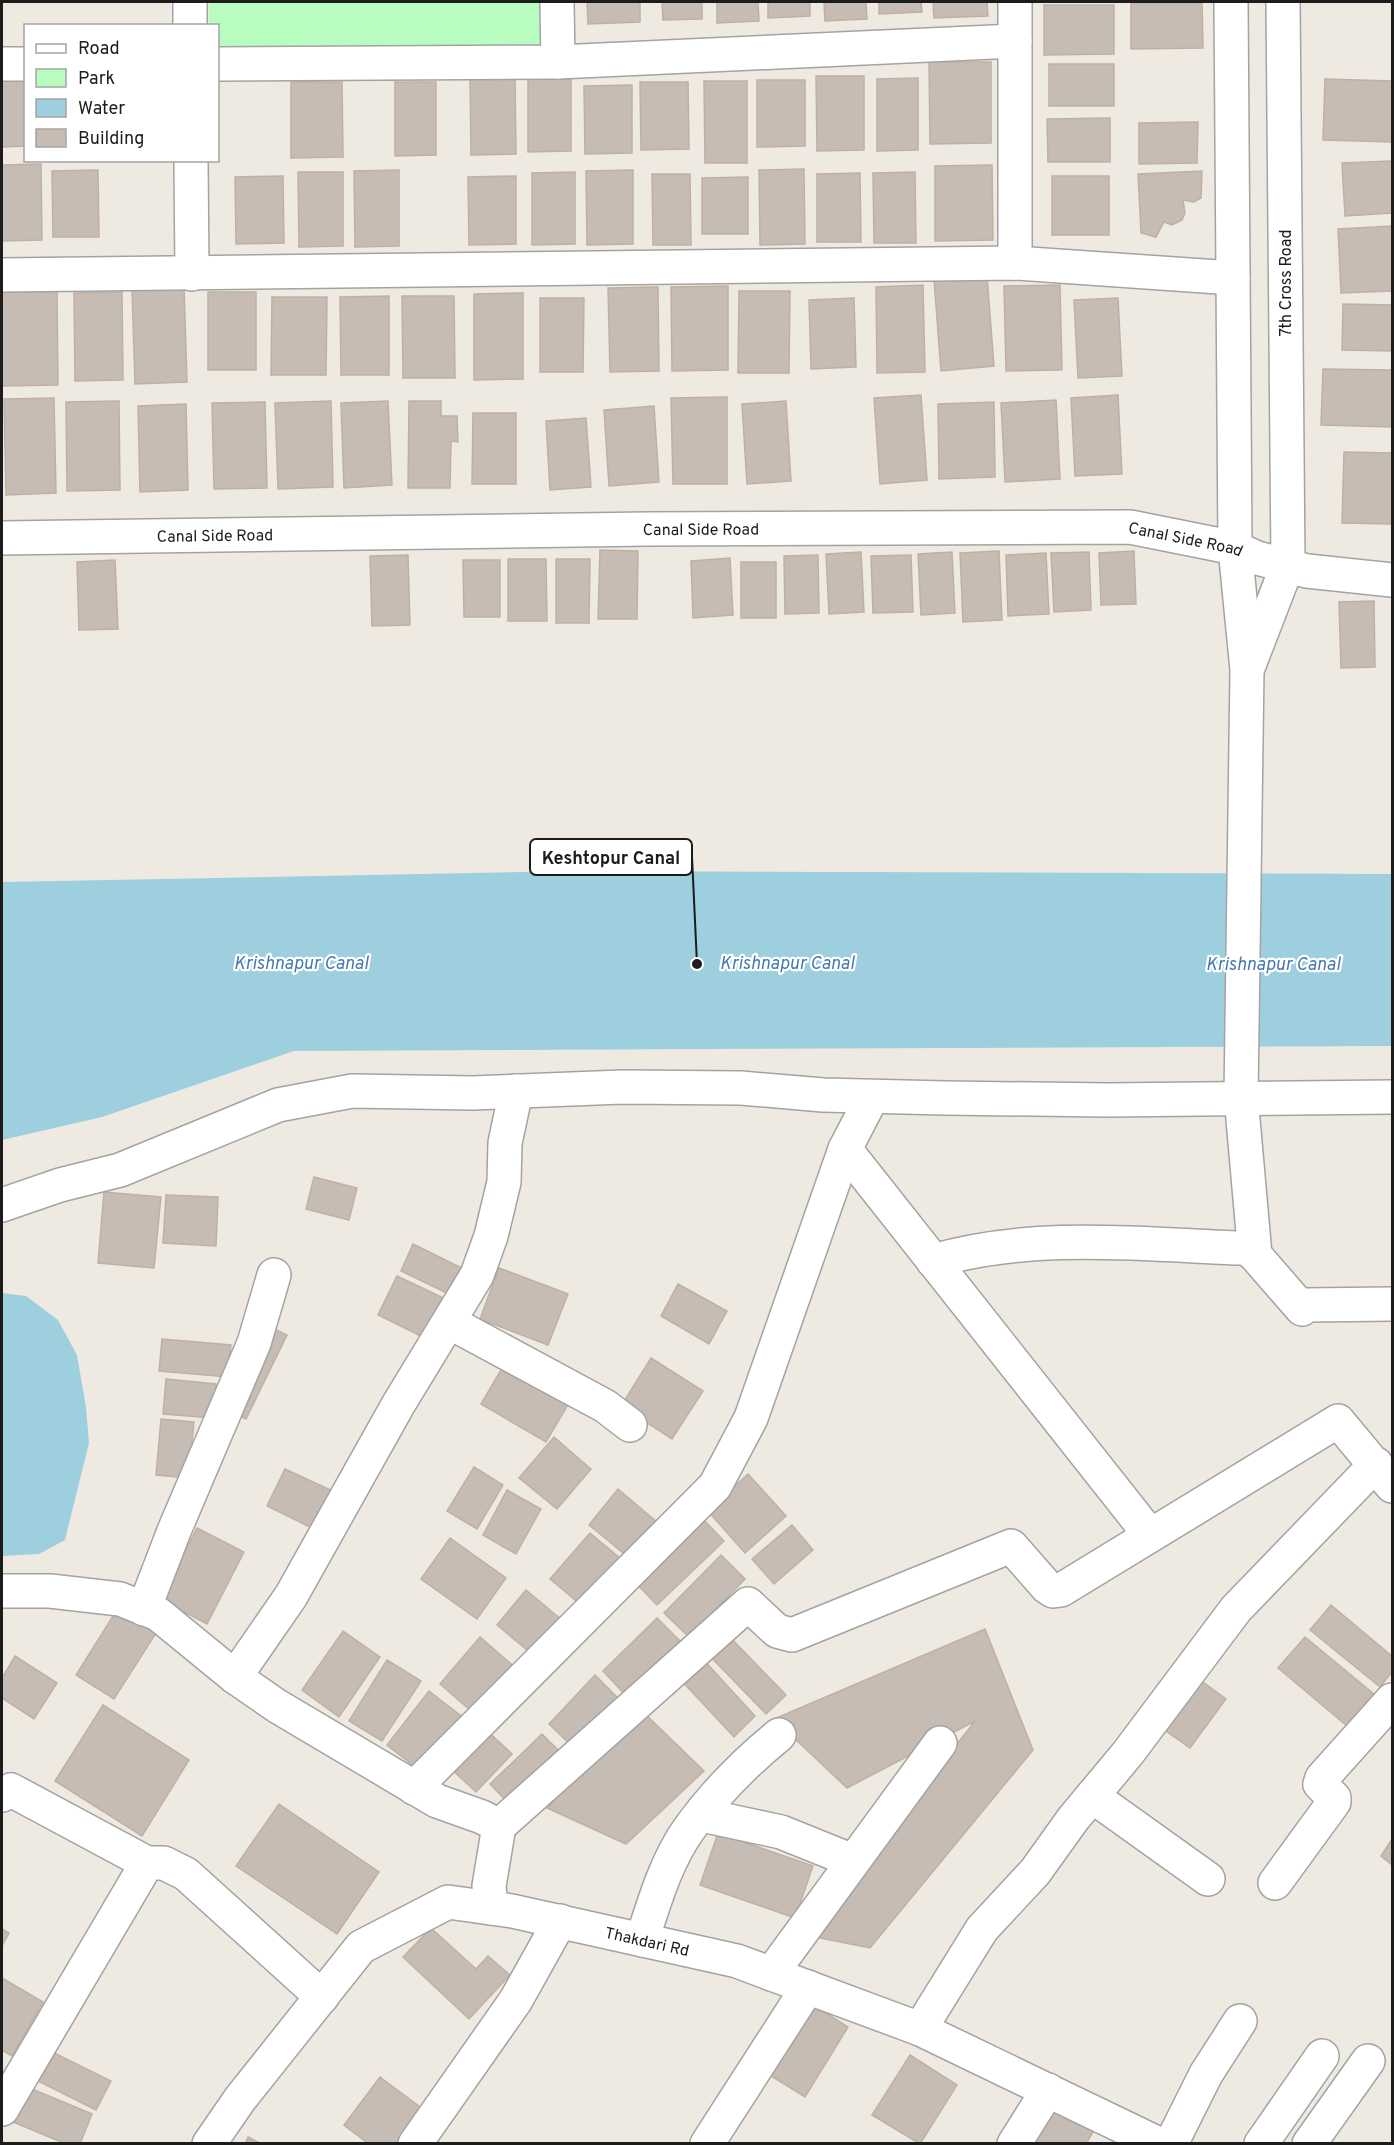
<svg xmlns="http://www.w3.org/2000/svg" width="1394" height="2145" font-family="Overpass,sans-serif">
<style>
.park{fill:#b9fcc0}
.water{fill:#9ecfdf}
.building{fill:#c6bcb4;stroke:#c0b0a2;stroke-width:1.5}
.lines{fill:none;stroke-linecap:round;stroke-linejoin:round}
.minor-casing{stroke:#a3a3a3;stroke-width:36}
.minor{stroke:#fff;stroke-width:33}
.labels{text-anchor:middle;stroke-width:4.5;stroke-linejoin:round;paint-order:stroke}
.street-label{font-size:16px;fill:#1c1c1c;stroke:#fff}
.water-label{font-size:18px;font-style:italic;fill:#4479b0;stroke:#fff}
.leader{fill:none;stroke:#1c1c1c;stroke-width:2}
.callout-dot{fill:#1c1c1c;stroke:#fff;stroke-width:2}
.callout{fill:#fff;stroke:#1c1c1c;stroke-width:2}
.callout-label{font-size:18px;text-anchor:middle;font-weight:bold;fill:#1c1c1c}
</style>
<rect width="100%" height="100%" fill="#eeeae1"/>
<path class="park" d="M 209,2 L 543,2 L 544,45 L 218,53 L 218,26 L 209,25 Z"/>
<path class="water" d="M 580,871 L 1392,874 L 1392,1046 L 294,1051 L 102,1117 L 2,1140 L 2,882 Z
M 2,1293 L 26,1296 L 58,1320 L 77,1355 L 86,1407 L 89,1443 L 65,1540 L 39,1554 L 2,1556 Z"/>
<path class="building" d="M 587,2 L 640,2 L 640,22 L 588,24 Z
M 662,2 L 702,2 L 702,19 L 663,20 Z
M 717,2 L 758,2 L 759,21 L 717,23 Z
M 768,2 L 810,2 L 810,16 L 768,18 Z
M 824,2 L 866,2 L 867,19 L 825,21 Z
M 879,2 L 921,2 L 922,12 L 879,14 Z
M 933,2 L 987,2 L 988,16 L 934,18 Z
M 1131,3 L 1202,3 L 1203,48 L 1131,49 Z
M 1044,5 L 1114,5 L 1114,54 L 1044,55 Z
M 929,62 L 991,62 L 991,143 L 930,144 Z
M 1049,64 L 1114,64 L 1114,106 L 1049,106 Z
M 515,74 L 516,154 L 471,155 L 470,75 Z
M 26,75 L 26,146 L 2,147 L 2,76 Z
M 816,76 L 864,76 L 864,150 L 817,151 Z
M 918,78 L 918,150 L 877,151 L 877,79 Z
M 528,79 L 571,79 L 571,151 L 528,152 Z
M 1325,79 L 1392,81 L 1392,142 L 1323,140 Z
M 757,80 L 805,80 L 805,146 L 757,147 Z
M 704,81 L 747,81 L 747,163 L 705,163 Z
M 291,82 L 342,82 L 343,157 L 291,158 Z
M 395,82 L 436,82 L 436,155 L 395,156 Z
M 640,82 L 688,82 L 689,149 L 641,150 Z
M 632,85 L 632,153 L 585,154 L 584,86 Z
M 1110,118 L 1110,162 L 1048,162 L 1047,119 Z
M 1198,122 L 1197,163 L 1139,164 L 1139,123 Z
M 1392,161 L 1392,213 L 1345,216 L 1342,163 Z
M 41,164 L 42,240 L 2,241 L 2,165 Z
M 992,165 L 993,240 L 935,241 L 935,166 Z
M 804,169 L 805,244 L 760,245 L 759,170 Z
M 98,170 L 99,237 L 53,237 L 52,171 Z
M 399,170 L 399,246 L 355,247 L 354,171 Z
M 633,170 L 633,244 L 587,245 L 586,171 Z
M 1202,171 L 1201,198 L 1194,202 L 1183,200 L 1185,213 L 1182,220 L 1172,225 L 1164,222 L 1156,237 L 1141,233 L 1138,174 Z
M 298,172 L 343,172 L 343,246 L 299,247 Z
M 575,172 L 575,244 L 532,245 L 532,173 Z
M 915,172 L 916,243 L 874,243 L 873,173 Z
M 860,173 L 861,242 L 817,242 L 817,174 Z
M 652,174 L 690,174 L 691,245 L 653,245 Z
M 283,176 L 284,243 L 236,244 L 235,177 Z
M 516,176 L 516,244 L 469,245 L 468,177 Z
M 1052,176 L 1109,176 L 1109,235 L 1052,235 Z
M 748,177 L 748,234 L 702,234 L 702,178 Z
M 1392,226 L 1392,291 L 1341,293 L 1338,229 Z
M 987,276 L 994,366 L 941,371 L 934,280 Z
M 923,285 L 925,372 L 877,373 L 876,287 Z
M 1060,285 L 1062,370 L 1006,371 L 1004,286 Z
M 184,286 L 187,382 L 135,384 L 132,289 Z
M 728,286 L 728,370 L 672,371 L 671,287 Z
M 658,287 L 659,371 L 610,372 L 608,288 Z
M 57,291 L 58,385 L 2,386 L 2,292 Z
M 739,291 L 790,291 L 789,373 L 738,373 Z
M 122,292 L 123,380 L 75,381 L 74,293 Z
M 208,292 L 256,292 L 256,370 L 208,370 Z
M 523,293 L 523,379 L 474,380 L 474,294 Z
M 389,296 L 389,375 L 341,375 L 340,297 Z
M 402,296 L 454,296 L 455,378 L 403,378 Z
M 272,297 L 327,297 L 326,375 L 271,375 Z
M 540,298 L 584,298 L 583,372 L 540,372 Z
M 854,298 L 856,367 L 811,369 L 809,300 Z
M 1118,298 L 1122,376 L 1078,378 L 1074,300 Z
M 1343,304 L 1392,305 L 1392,351 L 1342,350 Z
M 1323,369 L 1392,370 L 1392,427 L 1321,425 Z
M 921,395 L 927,480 L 880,484 L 874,398 Z
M 1118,395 L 1122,474 L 1075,476 L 1071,398 Z
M 727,397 L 727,484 L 673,484 L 671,398 Z
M 54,398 L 56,493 L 6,495 L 4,399 Z
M 1056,400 L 1060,479 L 1005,482 L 1001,403 Z
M 119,401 L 120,490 L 67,491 L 66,402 Z
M 331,401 L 333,487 L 278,489 L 275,403 Z
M 388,401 L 392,485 L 344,488 L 341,403 Z
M 409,401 L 441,401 L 441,416 L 457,416 L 458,442 L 451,441 L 450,488 L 408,488 Z
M 786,401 L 791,481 L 747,484 L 742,404 Z
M 265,402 L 267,488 L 214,489 L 212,403 Z
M 994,402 L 995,477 L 939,479 L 938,404 Z
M 186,404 L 188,490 L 140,492 L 138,406 Z
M 654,406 L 659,482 L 609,486 L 604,410 Z
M 473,413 L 516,413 L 516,484 L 472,484 Z
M 586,418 L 591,487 L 550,490 L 546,421 Z
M 1344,452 L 1392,453 L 1392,524 L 1342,523 Z
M 600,550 L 638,551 L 637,619 L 598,619 Z
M 999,551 L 1002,620 L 963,622 L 960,553 Z
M 1134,551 L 1136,604 L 1101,605 L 1099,553 Z
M 861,552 L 864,612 L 829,614 L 826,554 Z
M 952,552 L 955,613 L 921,615 L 918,554 Z
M 1089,552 L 1091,610 L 1054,612 L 1051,553 Z
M 1046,553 L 1049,614 L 1008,616 L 1006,555 Z
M 408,555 L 410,625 L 372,626 L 370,556 Z
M 818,555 L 819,613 L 785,614 L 784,556 Z
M 911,555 L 913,612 L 873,613 L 871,556 Z
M 730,558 L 733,615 L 693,618 L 691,561 Z
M 508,559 L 546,559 L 547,621 L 508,621 Z
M 556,559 L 590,559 L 589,623 L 556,623 Z
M 115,560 L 118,629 L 79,630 L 77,562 Z
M 463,560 L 500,560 L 500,617 L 464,617 Z
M 741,562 L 776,562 L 776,618 L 741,618 Z
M 1374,601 L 1375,667 L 1341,668 L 1339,602 Z
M 314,1177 L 357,1188 L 349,1220 L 306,1209 Z
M 104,1192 L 161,1197 L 154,1268 L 98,1263 Z
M 166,1195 L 218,1197 L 216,1246 L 163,1243 Z
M 413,1244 L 470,1272 L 457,1298 L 401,1271 Z
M 499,1268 L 568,1294 L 548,1345 L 480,1319 Z
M 397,1276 L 450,1301 L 431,1341 L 378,1315 Z
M 678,1284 L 727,1311 L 709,1344 L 661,1316 Z
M 266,1325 L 287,1335 L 246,1419 L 225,1409 Z
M 162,1339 L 231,1345 L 228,1377 L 159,1371 Z
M 508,1358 L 573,1396 L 546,1442 L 481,1404 Z
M 651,1358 L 703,1391 L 672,1439 L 621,1406 Z
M 166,1379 L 216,1384 L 213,1418 L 163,1414 Z
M 161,1419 L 194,1422 L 188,1478 L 156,1475 Z
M 554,1437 L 591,1469 L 557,1509 L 519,1478 Z
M 474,1467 L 503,1485 L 477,1529 L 447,1511 Z
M 285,1469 L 337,1493 L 318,1531 L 267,1506 Z
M 748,1474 L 786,1516 L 745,1553 L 708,1511 Z
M 618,1489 L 657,1522 L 628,1557 L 589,1525 Z
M 507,1490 L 541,1509 L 516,1554 L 483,1535 Z
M 698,1514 L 724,1541 L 657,1605 L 631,1578 Z
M 792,1525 L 813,1550 L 774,1584 L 752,1559 Z
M 197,1528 L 244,1552 L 207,1624 L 160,1599 Z
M 590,1533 L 626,1563 L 587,1610 L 550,1579 Z
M 450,1538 L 506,1578 L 477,1619 L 421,1579 Z
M 721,1555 L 745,1579 L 689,1637 L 664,1613 Z
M 526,1590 L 562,1620 L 533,1655 L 497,1625 Z
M 1331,1605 L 1392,1656 L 1392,1672 L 1380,1687 L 1310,1630 Z
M 118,1608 L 156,1633 L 114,1699 L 76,1675 Z
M 657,1618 L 683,1644 L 628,1698 L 603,1671 Z
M 985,1629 L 1033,1750 L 870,1948 L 815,1937 L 819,1921 L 975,1721 L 847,1788 L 774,1719 Z
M 343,1631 L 380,1657 L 339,1717 L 302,1690 Z
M 724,1631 L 786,1695 L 766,1714 L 704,1650 Z
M 480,1637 L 518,1670 L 478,1717 L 440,1684 Z
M 1305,1637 L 1374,1694 L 1347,1726 L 1278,1668 Z
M 15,1656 L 57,1683 L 34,1719 L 2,1698 L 2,1678 Z
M 700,1656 L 755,1716 L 734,1737 L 678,1677 Z
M 387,1660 L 421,1681 L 382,1741 L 349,1721 Z
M 1192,1674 L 1226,1699 L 1190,1748 L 1156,1724 Z
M 595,1675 L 623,1703 L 577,1751 L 549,1724 Z
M 429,1691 L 465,1719 L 423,1773 L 387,1745 Z
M 103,1705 L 189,1760 L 142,1836 L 55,1781 Z
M 640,1709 L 704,1771 L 626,1844 L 547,1808 Z
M 483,1727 L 512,1754 L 476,1792 L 448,1766 Z
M 542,1734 L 566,1758 L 514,1809 L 490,1784 Z
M 279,1804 L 379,1872 L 337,1934 L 236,1866 Z
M 718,1833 L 813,1866 L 795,1918 L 700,1885 Z
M 1392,1839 L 1392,1865 L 1381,1856 Z
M 431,1928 L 476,1969 L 488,1956 L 510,1975 L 469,2019 L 403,1957 Z
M 2,1929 L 9,1933 L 2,1946 Z
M 2,1978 L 43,2002 L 12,2056 L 2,2050 Z
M 804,1999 L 848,2027 L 805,2097 L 760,2069 Z
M 40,2046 L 111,2081 L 96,2110 L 26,2075 Z
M 910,2055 L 957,2085 L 920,2144 L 872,2115 Z
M 380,2077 L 424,2110 L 399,2144 L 369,2144 L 344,2125 Z
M 20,2084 L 92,2114 L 80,2144 L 66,2144 L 6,2119 Z
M 1057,2101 L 1096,2127 L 1086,2144 L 1030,2144 Z
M 248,2137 L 262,2144 L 245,2144 Z"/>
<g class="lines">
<defs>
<g id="minor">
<path d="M 190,2 L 190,26"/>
<path d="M 557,2 L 558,62"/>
<path d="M 1231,2 L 1235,548 L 1247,670 L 1241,1097 L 1255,1255"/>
<path d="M 2,64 L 26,64"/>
<path d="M 218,64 L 558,62 L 1015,41"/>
<path d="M 191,160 L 192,274"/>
<path d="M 1015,263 L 1015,2"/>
<path d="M 2,275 L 1015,263 L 1233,278"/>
<path id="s1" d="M 2,538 L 647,529 L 1130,527 L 1235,548 L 1257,558 L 1307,571 L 1392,580"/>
<path d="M 1249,665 L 1288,564 L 1283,2"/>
<path d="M 845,1149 L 1150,1535"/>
<path d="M 2,1205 L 60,1185 L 120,1170 L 278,1105 L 352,1091 L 473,1093 L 622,1087 L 741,1088 L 823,1095 L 945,1098 L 1108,1100 L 1392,1097"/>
<path d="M 933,1261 C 1032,1232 1138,1244 1240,1248 L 1248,1249 L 1255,1255 L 1302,1309 L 1305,1305 L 1392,1304"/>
<path d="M 449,1322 L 605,1406 L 630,1425"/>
<path d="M 2,1591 L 50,1591 L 120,1599 L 158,1614 L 235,1677 L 277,1706 L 437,1801 L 482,1817 L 499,1826 L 489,1886 L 491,1908"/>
<path d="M 144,1609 L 174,1531 L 254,1343 L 274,1275"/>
<path d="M 235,1677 L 291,1596 L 398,1405 L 477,1275 L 491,1236 L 504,1182 L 505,1143 L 516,1091"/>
<path d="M 414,1788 L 715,1486 L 751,1418 L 845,1149 L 872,1097"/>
<path d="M 2,1795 L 11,1790 L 147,1863 L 164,1863 L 186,1874 L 322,1997"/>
<path d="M 1092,1796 L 1208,1879"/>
<path d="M 702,1815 L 781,1832 L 853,1861"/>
<path d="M 499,1826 L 748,1604 L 777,1631 L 792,1635 L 1011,1546 L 1047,1587 L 1053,1591 L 1061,1590 L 1338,1421 L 1392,1486"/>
<path d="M 1275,1883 L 1334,1802 L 1334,1798 L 1320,1784 L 1322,1778 L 1392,1700"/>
<path d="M 642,1940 C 654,1903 666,1861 689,1829 C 714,1794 746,1762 779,1735"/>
<path d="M 771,1974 L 940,1743"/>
<path d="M 920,2029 L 982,1929 L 1035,1872 L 1073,1819 L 1128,1753 L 1236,1609 L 1376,1464"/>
<path d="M 2,2109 L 147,1863"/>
<path id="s2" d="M 209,2144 L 240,2099 L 361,1947 L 448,1902 L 512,1911 L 737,1961 L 920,2029 L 1159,2144"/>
<path d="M 415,2144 L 516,2000 L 560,1921"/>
<path d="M 707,2144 L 808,1987"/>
<path d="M 1014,2144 L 1048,2090"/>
<path d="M 1171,2144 L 1206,2074 L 1240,2021"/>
<path d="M 1261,2144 L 1322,2056"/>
<path d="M 1309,2144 L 1368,2061"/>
</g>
</defs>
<use href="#minor" class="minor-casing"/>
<use href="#minor" class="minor"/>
</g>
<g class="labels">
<g class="street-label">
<text transform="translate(1285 283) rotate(-90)" y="6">7th Cross Road</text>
<text dy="6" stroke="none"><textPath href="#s1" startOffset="699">Canal Side Road</textPath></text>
<text dy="6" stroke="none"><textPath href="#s1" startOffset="213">Canal Side Road</textPath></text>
<text dy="6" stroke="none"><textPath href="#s1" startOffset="1185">Canal Side Road</textPath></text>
<text dy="6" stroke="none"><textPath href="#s2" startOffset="550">Thakdari Rd</textPath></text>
</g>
<g class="water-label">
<text x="301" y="969">Krishnapur Canal</text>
<text x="787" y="969">Krishnapur Canal</text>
<text x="1273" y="970">Krishnapur Canal</text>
</g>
</g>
<path class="leader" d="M697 964L692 857"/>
<circle class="callout-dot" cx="697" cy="964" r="6"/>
<rect class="callout" x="530" y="839" width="162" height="36" rx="6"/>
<g class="callout-label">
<text x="611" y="864">Keshtopur Canal</text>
</g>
<rect width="1394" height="2145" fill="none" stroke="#1c1c1c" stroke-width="6"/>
<rect x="24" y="24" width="195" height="138" fill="#ffffff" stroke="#a4a4a4" stroke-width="1.5"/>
<rect x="36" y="44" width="30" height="9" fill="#ffffff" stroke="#a4a4a4" stroke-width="1.5"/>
<text x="78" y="54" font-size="18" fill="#1c1c1c">Road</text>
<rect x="36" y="69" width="30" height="18" fill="#b9fcc0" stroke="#a4a4a4" stroke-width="1.5"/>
<text x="78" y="84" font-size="18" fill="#1c1c1c">Park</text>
<rect x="36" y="99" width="30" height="18" fill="#9ecfdf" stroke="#a4a4a4" stroke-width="1.5"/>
<text x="78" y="114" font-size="18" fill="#1c1c1c">Water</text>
<rect x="36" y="129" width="30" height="18" fill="#c6bcb4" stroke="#a4a4a4" stroke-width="1.5"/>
<text x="78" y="144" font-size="18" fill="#1c1c1c">Building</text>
</svg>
